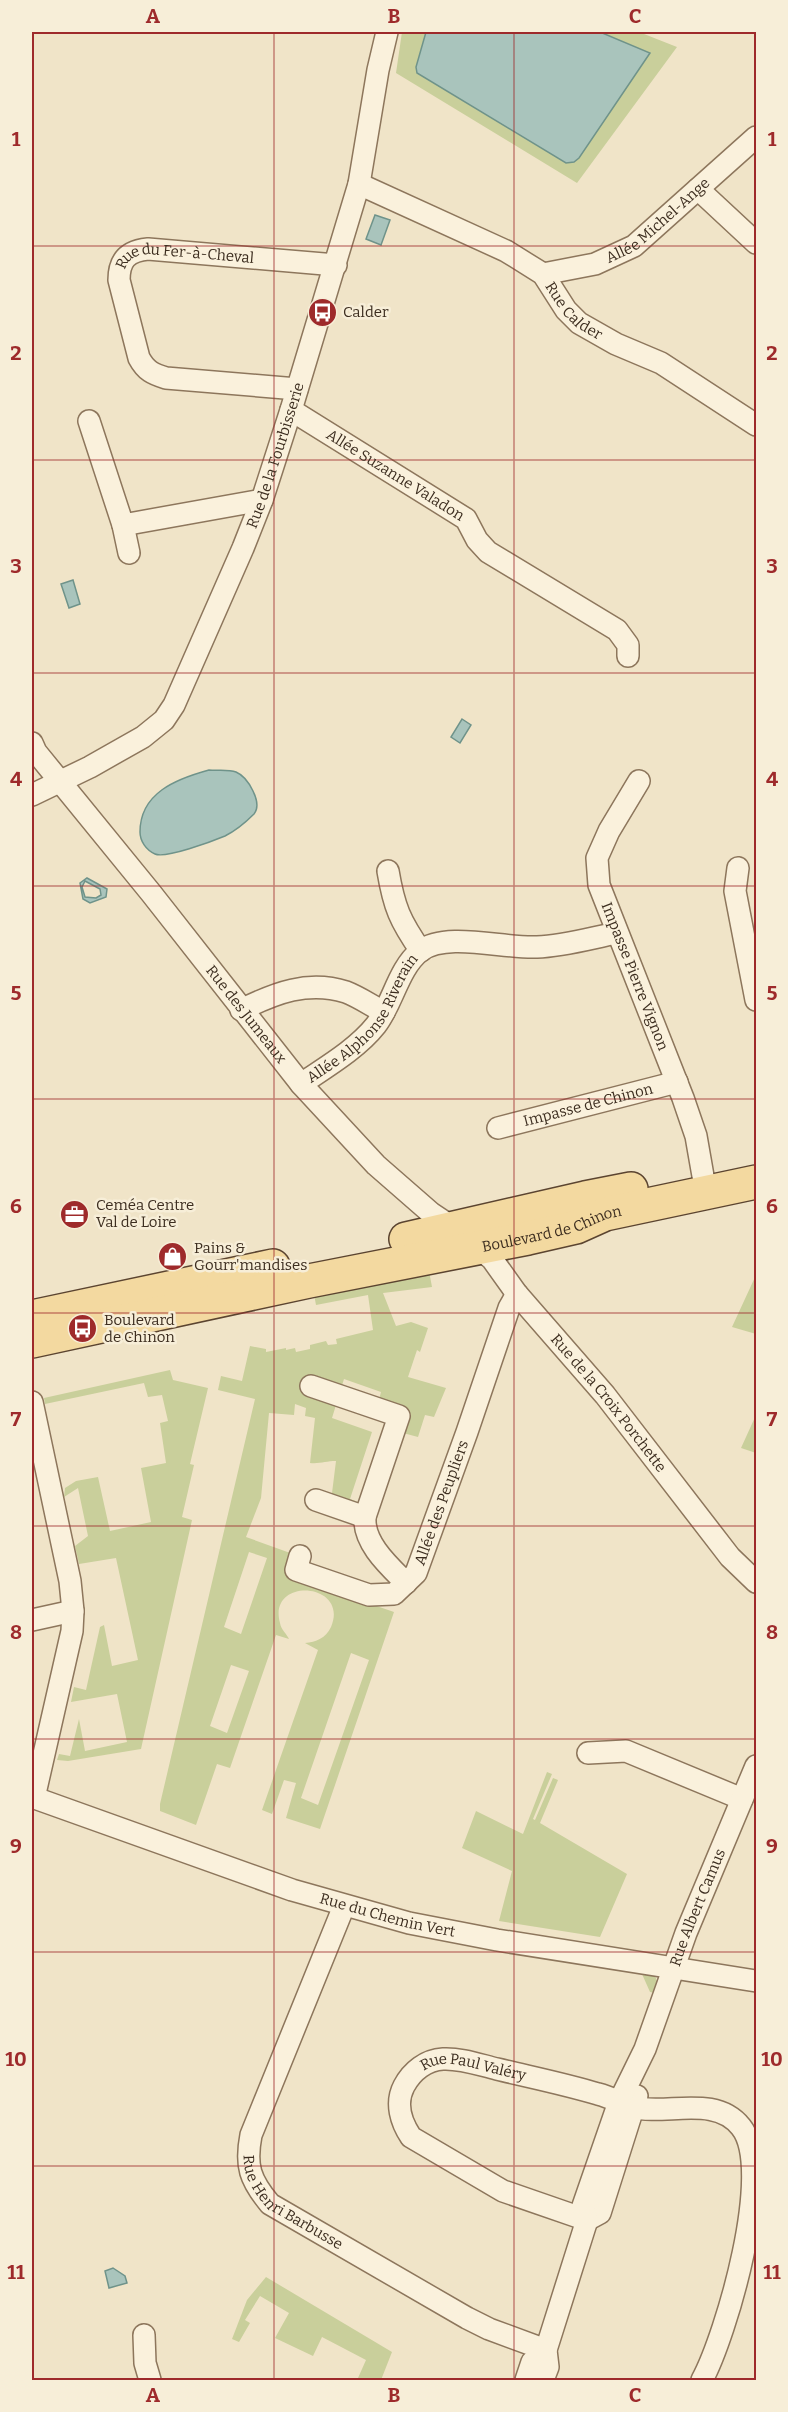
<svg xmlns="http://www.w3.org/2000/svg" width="788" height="2412" font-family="Bitter,serif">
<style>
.green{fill:#c9cf9b;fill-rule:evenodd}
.water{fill:#a9c4bc;stroke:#6f938a;stroke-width:1.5;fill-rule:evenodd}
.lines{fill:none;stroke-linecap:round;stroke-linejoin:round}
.street-casing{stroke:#8d765c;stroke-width:24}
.primary-casing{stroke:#5b4430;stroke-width:36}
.street{stroke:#faf1dc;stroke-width:21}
.primary{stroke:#f3d9a0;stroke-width:33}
.grid{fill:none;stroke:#9e2a2b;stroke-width:1.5;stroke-opacity:0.55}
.labels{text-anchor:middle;stroke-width:5;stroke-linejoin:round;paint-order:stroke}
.street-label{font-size:15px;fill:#3d2e20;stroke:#f7eed8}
.poi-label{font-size:15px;fill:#3d2e20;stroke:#f7eed8;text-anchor:start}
.neatline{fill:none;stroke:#9e2a2b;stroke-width:2}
.grid-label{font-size:20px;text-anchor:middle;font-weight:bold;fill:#9e2a2b}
</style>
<rect width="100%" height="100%" fill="#f0e4c8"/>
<path class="green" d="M 402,32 L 639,32 L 677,47 L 577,183 L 396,73 Z
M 429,1271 L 432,1287 L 383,1293 L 396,1326 L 411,1322 L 428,1328 L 420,1352 L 417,1350 L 408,1377 L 446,1388 L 434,1417 L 425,1415 L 418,1437 L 403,1433 L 378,1404 L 381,1392 L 344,1379 L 332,1418 L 372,1432 L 350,1499 L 363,1504 L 361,1510 L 331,1501 L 336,1461 C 326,1461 320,1464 310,1463 L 315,1418 L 305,1416 L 306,1408 L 295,1404 L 294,1415 L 269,1413 L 261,1498 L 246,1537 L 293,1554 L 286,1575 L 394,1612 L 320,1829 L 286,1818 L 296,1783 L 284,1780 L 272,1814 L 262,1810 L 318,1650 L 305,1643 C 316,1642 326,1638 331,1627 C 350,1582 267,1576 280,1623 C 281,1630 287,1634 289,1639 L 276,1635 L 230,1768 L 217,1764 L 196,1825 L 160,1811 L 160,1804 L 255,1399 L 218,1390 L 221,1376 L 242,1381 L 250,1346 L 266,1349 L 266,1352 L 286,1348 L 286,1350 L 295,1348 L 296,1352 L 310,1349 L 310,1345 L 326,1341 L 328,1345 L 337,1344 L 336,1339 L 373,1330 L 368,1295 L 316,1305 L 314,1294 ZM 249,1552 L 267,1558 L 241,1634 L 224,1627 ZM 351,1653 L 369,1660 L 318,1805 L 301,1798 ZM 231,1665 L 249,1671 L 227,1733 L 210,1726 Z
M 756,1275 L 756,1334 L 732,1327 Z
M 170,1370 L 173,1380 L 208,1388 L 190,1464 L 194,1465 L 182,1517 L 192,1520 L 141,1749 L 68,1761 L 57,1760 L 59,1754 L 70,1756 L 79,1719 L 85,1751 L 127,1742 L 117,1694 L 71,1702 L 74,1687 L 86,1690 L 100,1627 L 104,1625 L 112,1666 L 138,1660 L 116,1558 L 79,1564 L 75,1546 L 88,1536 L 78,1488 L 64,1497 L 65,1488 L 76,1481 L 98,1477 L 110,1531 L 151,1522 L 141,1468 L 166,1463 L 160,1423 L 168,1421 L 162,1395 L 148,1397 L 144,1383 L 45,1404 L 44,1398 Z
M 756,1415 L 756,1453 L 741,1448 Z
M 547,1772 L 552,1774 L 533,1819 L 535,1820 L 553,1778 L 558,1780 L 540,1823 L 627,1874 L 600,1937 L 499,1921 L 512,1871 L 462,1848 L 476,1811 L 523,1834 Z
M 642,1974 L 653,1974 C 659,1980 657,1986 655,1993 L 650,1992 Z
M 266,2277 L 392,2352 L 381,2380 L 364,2380 L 358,2378 L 366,2360 L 322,2337 L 313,2356 L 275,2338 L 289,2313 L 260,2296 L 245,2320 L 250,2323 L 239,2342 L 232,2339 L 247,2300 Z"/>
<path class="water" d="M 426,32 L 600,32 L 650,53 L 579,158 L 574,162 L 566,163 L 417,73 L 416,67 Z
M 375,215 L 390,220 L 381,245 L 366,239 Z
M 73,580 L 80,604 L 69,608 L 61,584 Z
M 462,719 L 471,725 L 460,743 L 451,737 Z
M 209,770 C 217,771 228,769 236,772 C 248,777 263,803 254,814 C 246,822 235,831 225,836 C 213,841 165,859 155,854 C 146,850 140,841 140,832 C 140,793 176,779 209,770 Z
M 87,878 L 107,889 L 106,897 L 90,903 L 83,899 L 80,883 ZM 85,881 L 100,889 L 101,895 L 96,898 L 85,897 L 82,887 Z
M 113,2268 L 125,2276 L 127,2283 L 109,2288 L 105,2271 Z"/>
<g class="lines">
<defs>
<g id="street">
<path id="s1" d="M 359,184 L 506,251 L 543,274 L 566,310 L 579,323 L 616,344 L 661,363 L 756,425"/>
<path d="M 698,189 L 756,243"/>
<path id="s2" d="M 543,274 L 595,264 L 634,246 L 756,137"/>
<path id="s3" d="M 297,389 L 166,378 C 153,374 146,371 139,358 L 119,280 C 119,260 127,251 148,249 L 336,265"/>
<path id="s4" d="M 291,410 L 466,519 L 477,540 L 488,552 L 617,630 L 628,645 L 628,656"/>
<path d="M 89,421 L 123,525 L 262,500"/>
<path d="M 123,525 L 129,553"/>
<path id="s5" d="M 32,743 L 36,752 L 151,893 L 301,1084 L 376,1165 L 431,1213 L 455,1229 L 492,1259 L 517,1294 L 605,1395 L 730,1557 L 756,1582"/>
<path id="s6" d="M 639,781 L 609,831 L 597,858 L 599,885 L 683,1098 L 696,1136 L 703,1176"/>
<path id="s7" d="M 32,795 L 90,767 L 143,737 L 164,720 L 174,705 L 243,548 L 262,500 L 291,410 L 359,184 L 378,70 L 387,32"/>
<path d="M 738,868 L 735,891 L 756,1000"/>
<path d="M 388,871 C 394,907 400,921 421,951"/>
<path d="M 241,1010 C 275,993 308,980 346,992 C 359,997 372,1006 384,1012"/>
<path id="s8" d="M 301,1084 C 326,1067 357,1049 376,1025 C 393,1003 398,969 420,951 C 447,931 504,949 537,947 C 564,946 591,938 617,933"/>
<path id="s9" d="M 498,1128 L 677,1082"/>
<path d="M 311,1386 L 399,1416 L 365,1517 C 363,1543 389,1566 406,1583"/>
<path d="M 32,1402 L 70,1581 L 73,1611 L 72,1631 L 34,1798"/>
<path d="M 316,1500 L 365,1517"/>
<path id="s10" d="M 300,1556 L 296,1570 L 369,1595 L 394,1594 L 416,1573 L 467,1432 L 509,1308 L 517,1294"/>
<path d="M 32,1620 L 73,1611"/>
<path d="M 588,1753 L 626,1751 L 742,1799"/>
<path id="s11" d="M 32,1797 L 292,1890 L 409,1923 L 497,1940 L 756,1981"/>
<path id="s12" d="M 344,1906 L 251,2135 C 245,2166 250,2180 270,2204 L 467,2318 L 489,2329 L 546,2350"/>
<path id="s13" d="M 587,2220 L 503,2191 L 411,2137 C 401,2122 395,2103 404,2086 C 412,2071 426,2060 443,2059 C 461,2058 480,2065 497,2069 C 530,2077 565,2084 598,2094 C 610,2097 621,2103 632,2107 C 666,2116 715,2094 741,2127 C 775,2169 726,2336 702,2380"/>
<path d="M 587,2220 L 600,2213 L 637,2096"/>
<path d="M 144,2335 L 145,2363 L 150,2380"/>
<path d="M 526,2380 L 532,2362 L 546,2350"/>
<path id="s14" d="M 543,2380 L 548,2367 L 546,2350 L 587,2220 L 583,2206 L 619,2102 L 645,2049 L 686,1933 L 756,1766"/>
</g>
<g id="primary">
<path d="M 406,1239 L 585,1198 L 631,1189"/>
<path d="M 32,1317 L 273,1266"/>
<path id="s15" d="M 32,1341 L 309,1281 L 528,1238 L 576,1227 L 605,1214 L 756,1182"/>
</g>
</defs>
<use href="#street" class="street-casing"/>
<use href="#primary" class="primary-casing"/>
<use href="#street" class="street"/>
<use href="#primary" class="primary"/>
</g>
<path class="grid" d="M 274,32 L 274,2380M 514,32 L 514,2380M 32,246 L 756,246M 32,460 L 756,460M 32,673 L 756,673M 32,886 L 756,886M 32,1099 L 756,1099M 32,1313 L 756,1313M 32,1526 L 756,1526M 32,1739 L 756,1739M 32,1952 L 756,1952M 32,2166 L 756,2166"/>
<defs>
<symbol id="bus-disc" viewBox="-11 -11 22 22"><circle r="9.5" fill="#9e2a2b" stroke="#f7eed8"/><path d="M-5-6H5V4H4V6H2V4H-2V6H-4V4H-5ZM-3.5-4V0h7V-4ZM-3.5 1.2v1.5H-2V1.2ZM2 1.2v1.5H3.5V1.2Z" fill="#fff"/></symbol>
<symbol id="office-disc" viewBox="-11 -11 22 22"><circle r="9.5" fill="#9e2a2b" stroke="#f7eed8"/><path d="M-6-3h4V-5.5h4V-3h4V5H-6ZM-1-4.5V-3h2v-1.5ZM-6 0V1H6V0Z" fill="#fff"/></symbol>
<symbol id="shop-disc" viewBox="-11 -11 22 22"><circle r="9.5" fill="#9e2a2b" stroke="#f7eed8"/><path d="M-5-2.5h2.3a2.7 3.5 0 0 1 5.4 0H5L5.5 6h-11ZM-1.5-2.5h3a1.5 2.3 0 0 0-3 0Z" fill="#fff"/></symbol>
</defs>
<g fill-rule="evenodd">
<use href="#bus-disc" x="306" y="296" width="33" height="33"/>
<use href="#office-disc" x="58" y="1198" width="33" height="33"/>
<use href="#shop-disc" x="156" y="1240" width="33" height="33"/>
<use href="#bus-disc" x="66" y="1312" width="33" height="33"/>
</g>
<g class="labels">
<g class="street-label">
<text dy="5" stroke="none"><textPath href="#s2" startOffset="130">Allée Michel-Ange</textPath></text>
<text dy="5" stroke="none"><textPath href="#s3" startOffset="330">Rue du Fer-à-Cheval</textPath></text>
<text dy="5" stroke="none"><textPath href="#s1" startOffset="254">Rue Calder</textPath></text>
<text dy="5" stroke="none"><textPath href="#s7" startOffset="440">Rue de la Fourbisserie</textPath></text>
<text dy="5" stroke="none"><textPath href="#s4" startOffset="123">Allée Suzanne Valadon</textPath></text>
<text dy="5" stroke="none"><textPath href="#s6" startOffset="213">Impasse Pierre Vignon</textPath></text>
<text dy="5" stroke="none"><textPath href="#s5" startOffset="346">Rue des Jumeaux</textPath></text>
<text dy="5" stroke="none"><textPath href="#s8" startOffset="92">Allée Alphonse Riverain</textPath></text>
<text dy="5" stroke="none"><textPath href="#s9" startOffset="93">Impasse de Chinon</textPath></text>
<text dy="5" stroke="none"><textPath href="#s15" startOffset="532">Boulevard de Chinon</textPath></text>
<text dy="5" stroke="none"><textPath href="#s5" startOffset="880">Rue de la Croix Porchette</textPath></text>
<text dy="5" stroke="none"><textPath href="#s10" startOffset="222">Allée des Peupliers</textPath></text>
<text dy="5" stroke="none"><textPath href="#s14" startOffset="502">Rue Albert Camus</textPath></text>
<text dy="5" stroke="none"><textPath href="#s11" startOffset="375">Rue du Chemin Vert</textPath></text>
<text dy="5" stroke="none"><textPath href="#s13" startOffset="330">Rue Paul Valéry</textPath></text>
<text dy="5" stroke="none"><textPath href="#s12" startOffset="336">Rue Henri Barbusse</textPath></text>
</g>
<g class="poi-label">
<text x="343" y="317">Calder</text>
<text x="96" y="1210">Ceméa Centre<tspan x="96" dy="17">Val de Loire</tspan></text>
<text x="194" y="1253">Pains &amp;<tspan x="194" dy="17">Gourr'mandises</tspan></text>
<text x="104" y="1325">Boulevard<tspan x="104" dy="17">de Chinon</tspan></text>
</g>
</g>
<rect width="788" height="2412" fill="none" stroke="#f7eed8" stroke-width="66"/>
<rect x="33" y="33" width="722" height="2346" class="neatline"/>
<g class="grid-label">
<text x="153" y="23">A</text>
<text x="394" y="23">B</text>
<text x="635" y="23">C</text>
<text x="16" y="146">1</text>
<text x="772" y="146">1</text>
<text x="16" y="360">2</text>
<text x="772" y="360">2</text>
<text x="16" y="573">3</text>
<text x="772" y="573">3</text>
<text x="16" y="786">4</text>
<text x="772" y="786">4</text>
<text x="16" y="1000">5</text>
<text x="772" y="1000">5</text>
<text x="16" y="1213">6</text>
<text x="772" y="1213">6</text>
<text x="16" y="1426">7</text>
<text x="772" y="1426">7</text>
<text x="16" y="1639">8</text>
<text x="772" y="1639">8</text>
<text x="16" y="1853">9</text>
<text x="772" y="1853">9</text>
<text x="16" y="2066">10</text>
<text x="772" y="2066">10</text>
<text x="16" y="2279">11</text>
<text x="772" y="2279">11</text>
<text x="153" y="2402">A</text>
<text x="394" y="2402">B</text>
<text x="635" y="2402">C</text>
</g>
</svg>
